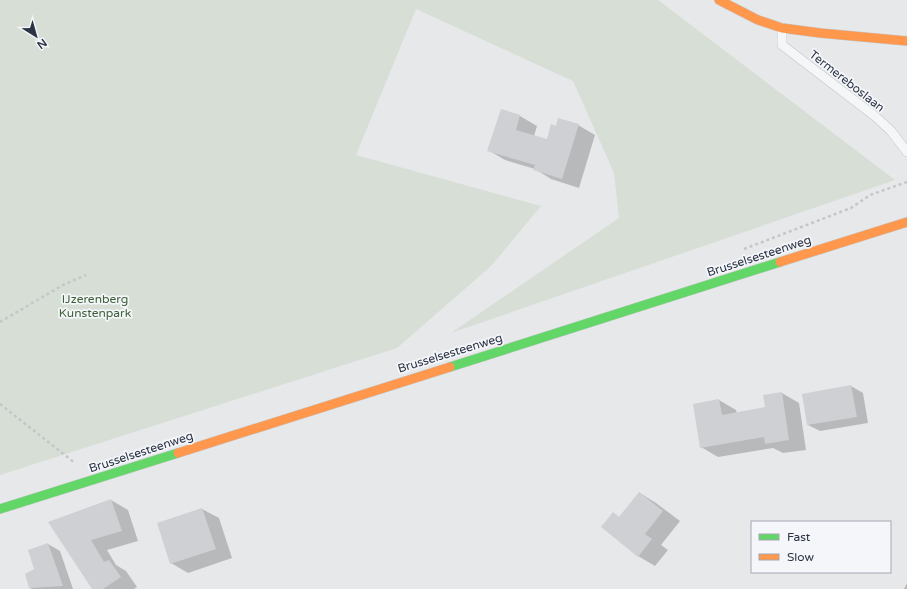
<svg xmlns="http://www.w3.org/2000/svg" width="907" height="589" font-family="'Varela Round',sans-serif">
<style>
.green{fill:#d6ded6}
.shadow{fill:#0003}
.building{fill:#ced0d3}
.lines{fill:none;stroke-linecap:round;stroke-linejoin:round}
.lane-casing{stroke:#c4c6c8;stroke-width:10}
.fast-casing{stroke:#c4c6c8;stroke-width:10}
.slow-casing{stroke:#c4c6c8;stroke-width:10}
.path{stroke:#c5c6ca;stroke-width:2.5;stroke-dasharray:3 3;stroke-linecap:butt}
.lane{stroke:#f5f6f7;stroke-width:9}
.fast{stroke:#63d668;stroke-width:9}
.slow{stroke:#ff974d;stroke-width:9}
.labels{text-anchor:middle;stroke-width:3.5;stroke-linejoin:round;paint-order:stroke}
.street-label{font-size:12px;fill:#2b3445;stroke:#f4f6f9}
.park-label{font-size:12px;fill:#3f6138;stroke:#f4f6f9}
</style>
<rect width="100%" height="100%" fill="#e6e8ea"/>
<path class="green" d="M 0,0 L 658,0 L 895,180 L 451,333 L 619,218 L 614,173 L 573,81 L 416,9 L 356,155 L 541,206 L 491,266 L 397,348 L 0,475 Z"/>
<path class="shadow" d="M 502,110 L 520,116 L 537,126 L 534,136 L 547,140 L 557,127 L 578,125 L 595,135 L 579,188 L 551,179 L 535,169 L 505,160 L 488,150 Z
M 851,386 L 863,393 L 868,423 L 820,431 L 808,425 Z
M 782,393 L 799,403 L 806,450 L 783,453 L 773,448 L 718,457 L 701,447 L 719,400 L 736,410 L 737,413 L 766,408 Z
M 640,493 L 656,503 L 680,521 L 661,545 L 668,550 L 655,566 L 638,556 L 613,513 L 620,518 Z
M 111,500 L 128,510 L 138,541 L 107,550 L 116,565 L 126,571 L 137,587 L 134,589 L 94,589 L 50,522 Z
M 202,509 L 219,518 L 232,558 L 188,573 L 171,563 Z
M 48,544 L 60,551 L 73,589 L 32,589 L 30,588 L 35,570 Z
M 907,583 L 907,589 L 904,589 Z"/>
<path class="building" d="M 501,109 L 520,115 L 516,130 L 547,139 L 551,124 L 556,126 L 558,118 L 579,124 L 562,179 L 533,170 L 535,165 L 487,151 Z
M 851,385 L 857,417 L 807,425 L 802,394 Z
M 782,392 L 789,440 L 765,444 L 764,437 L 700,448 L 693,404 L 719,399 L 722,415 L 765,407 L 763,395 Z
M 639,492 L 663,511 L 645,534 L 652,539 L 638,557 L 601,527 L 613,512 L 619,517 Z
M 111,499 L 122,531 L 91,540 L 104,562 L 109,560 L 121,577 L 103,589 L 92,589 L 48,522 Z
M 202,508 L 216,549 L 170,564 L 157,523 Z
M 48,543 L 63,586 L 29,588 L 25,574 L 34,569 L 28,550 Z"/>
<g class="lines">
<defs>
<path id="lane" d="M 782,28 L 782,45 L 876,117 L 891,131 L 907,152"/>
<path id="fast" d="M 450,367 L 780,262
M 0,509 L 178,453"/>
<path id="slow" d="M 719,0 L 758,20 L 782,28 L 820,33 L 907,41
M 780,262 L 907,222
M 178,453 L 450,367"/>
</defs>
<use href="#lane" class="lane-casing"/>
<use href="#fast" class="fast-casing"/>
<use href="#slow" class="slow-casing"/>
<path class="path" d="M 744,249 L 851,208 L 870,195 L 907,182
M 0,322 L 63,285 L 86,275
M 0,404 L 75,463"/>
<use href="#lane" class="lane"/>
<use href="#fast" class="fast"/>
<use href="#slow" class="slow"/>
</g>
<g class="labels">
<g class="street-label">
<text transform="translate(847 81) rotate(38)" y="4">Termereboslaan</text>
<text transform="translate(759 256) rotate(-18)" y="4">Brusselsesteenweg</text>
<text transform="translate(450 353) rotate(-17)" y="4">Brusselsesteenweg</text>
<text transform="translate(141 452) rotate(-18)" y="4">Brusselsesteenweg</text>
</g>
<g class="park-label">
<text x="95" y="303">IJzerenberg<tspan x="95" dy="14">Kunstenpark</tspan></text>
</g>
</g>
<rect x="751" y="521" width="140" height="52" fill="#f4f6f9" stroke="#a4a8b1"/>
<rect x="759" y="534" width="20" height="6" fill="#63d668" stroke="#a4a8b1"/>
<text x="787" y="541" font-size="12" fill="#2b3445">Fast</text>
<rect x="759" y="554" width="20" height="6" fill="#ff974d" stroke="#a4a8b1"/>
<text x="787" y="561" font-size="12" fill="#2b3445">Slow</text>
<g transform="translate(36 36) rotate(143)" stroke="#f4f6f9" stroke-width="3" paint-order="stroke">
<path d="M0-3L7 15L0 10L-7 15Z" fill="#2b3445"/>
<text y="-6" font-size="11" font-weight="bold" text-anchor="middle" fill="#2b3445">N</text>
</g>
</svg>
